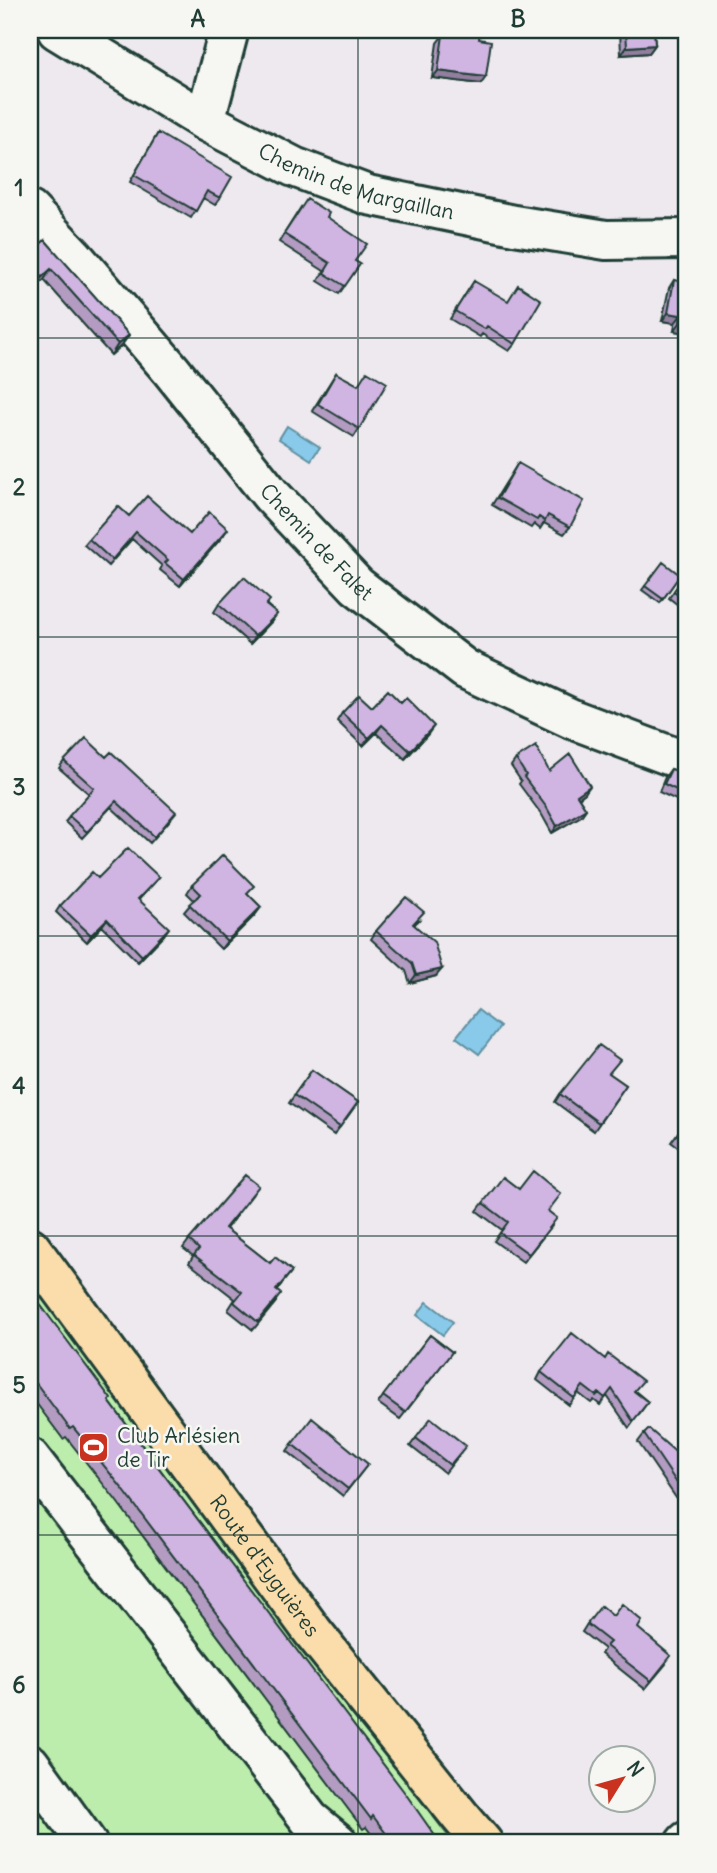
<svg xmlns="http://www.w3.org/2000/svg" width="717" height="1873" font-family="Delius,sans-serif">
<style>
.green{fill:#bcedad;stroke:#6e9570;stroke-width:2}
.water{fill:#89c9ea;stroke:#5f91a1;stroke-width:2}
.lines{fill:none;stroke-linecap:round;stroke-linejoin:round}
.minor-casing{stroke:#1f3d34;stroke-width:44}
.major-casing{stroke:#1f3d34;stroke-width:44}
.minor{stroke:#f6f6f2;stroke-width:38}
.major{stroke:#faddab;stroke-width:38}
.wall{fill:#b39bc2;stroke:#1f3d34;stroke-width:2}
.shaded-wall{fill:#927e9e;stroke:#1f3d34;stroke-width:2}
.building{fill:#d0b4e1;stroke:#1f3d34;stroke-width:2}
.grid{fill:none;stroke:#1f3d34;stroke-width:2;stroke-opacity:0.55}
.labels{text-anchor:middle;stroke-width:5;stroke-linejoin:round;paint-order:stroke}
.street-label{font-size:21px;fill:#1f3d34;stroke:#f6f6f2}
.poi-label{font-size:21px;fill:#1f3d34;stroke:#f6f6f2;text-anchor:start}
.neatline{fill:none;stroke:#1f3d34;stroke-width:2.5}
.grid-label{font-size:23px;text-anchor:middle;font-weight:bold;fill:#1f3d34}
</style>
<rect width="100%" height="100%" fill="#eee9ef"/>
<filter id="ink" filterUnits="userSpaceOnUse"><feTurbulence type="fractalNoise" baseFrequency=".0143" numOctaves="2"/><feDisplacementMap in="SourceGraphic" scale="14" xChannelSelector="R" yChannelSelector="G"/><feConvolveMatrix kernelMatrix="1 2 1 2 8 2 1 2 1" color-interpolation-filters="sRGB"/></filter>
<g filter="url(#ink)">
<path class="green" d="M 30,1275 L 453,1843 L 30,1843 Z"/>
<path class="water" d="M 287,426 L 320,447 L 311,460 L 279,439 Z
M 478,1010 L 500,1027 L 479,1054 L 456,1037 Z
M 427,1302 L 453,1322 L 443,1335 L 417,1315 Z"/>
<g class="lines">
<defs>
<g id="minor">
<path id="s1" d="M 57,30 L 205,121 L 294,167 L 368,195 L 514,225 L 606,240 L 687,239"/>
<path d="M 205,121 L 229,30"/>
<path id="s2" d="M 30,211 L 75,258 L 171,370 L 271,495 L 357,586 L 465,669 L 572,719 L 687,762"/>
<path d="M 30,1458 L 310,1820 L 338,1843"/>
<path d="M 30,1764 L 87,1843"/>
<path d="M 685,1843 L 687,1841"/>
</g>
<g id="major">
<path id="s3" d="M 30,1247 L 313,1632 L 460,1816 L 483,1843"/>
</g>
</defs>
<use href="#minor" class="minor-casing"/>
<use href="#major" class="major-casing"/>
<use href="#minor" class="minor"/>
<use href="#major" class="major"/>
</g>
<path class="wall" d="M 455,30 L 467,30 L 479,39 L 481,84 L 432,78 L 437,43 L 443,35 L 450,36 Z
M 620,30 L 654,30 L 655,45 L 649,53 L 621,55 Z
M 158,133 L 220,198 L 215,205 L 203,198 L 191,218 L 130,182 Z
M 301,207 L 327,217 L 355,261 L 360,264 L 339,294 L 318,281 L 324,271 L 279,242 Z
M 45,240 L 129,335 L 121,346 L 111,355 L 44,280 L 30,292 L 30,253 Z
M 674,280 L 687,283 L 687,333 L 674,331 L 675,323 L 662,321 L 669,288 Z
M 474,281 L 515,344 L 509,351 L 482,334 L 480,337 L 450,319 Z
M 336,373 L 359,429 L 354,437 L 312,411 Z
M 518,463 L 570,527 L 564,534 L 544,523 L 540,529 L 534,524 L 531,528 L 492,505 Z
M 129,516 L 190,534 L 223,536 L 180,586 L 160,570 L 162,566 L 132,539 L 108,566 L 84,545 L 89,539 Z
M 687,572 L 687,612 L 669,598 Z
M 680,575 L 660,603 L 642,590 L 645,586 Z
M 219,604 L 267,605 L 277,614 L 271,622 L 250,644 L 214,612 Z
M 372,707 L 428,734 L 405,759 L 376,733 L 363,746 L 337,721 L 342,713 Z
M 516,759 L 549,771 L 585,793 L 579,798 L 586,809 L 581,816 L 552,833 L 542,815 L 519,784 L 521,781 L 511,766 Z
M 64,761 L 171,819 L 150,843 L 111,807 L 82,838 L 65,822 L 89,794 L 59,768 Z
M 671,769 L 687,774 L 687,805 L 659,792 L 665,777 Z
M 159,877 L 154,883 L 138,900 L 164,935 L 138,962 L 102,926 L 87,942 L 56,912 L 60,906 L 98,878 Z
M 192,885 L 248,894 L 261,907 L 255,915 L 221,949 L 184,912 L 194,900 L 187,893 Z
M 419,920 L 414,925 L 436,976 L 410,983 L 406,971 L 371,939 L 376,931 Z
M 312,1070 L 358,1102 L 334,1135 L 289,1103 Z
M 610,1074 L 626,1085 L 594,1131 L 555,1102 L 560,1094 Z
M 687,1120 L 687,1154 L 671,1142 Z
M 253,1194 L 226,1229 L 270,1263 L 292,1271 L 277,1290 L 276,1302 L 253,1330 L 228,1310 L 235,1299 L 189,1263 L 193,1256 L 183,1248 L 189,1240 Z
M 483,1203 L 548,1211 L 552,1226 L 523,1262 L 494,1241 L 502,1230 L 477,1211 Z
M 30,1291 L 109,1401 L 440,1843 L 378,1843 L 366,1827 L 363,1829 L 115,1499 L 66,1437 L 63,1439 L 30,1395 Z
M 430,1335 L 452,1352 L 400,1419 L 378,1403 Z
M 541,1372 L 635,1391 L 648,1402 L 629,1428 L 607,1396 L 600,1405 L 594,1400 L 591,1403 L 578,1393 L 569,1405 L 537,1380 Z
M 644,1434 L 687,1462 L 687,1514 L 638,1442 Z
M 416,1438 L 460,1454 L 445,1473 L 410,1446 Z
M 292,1444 L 368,1464 L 343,1496 L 287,1451 Z
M 613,1616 L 638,1628 L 666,1664 L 645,1689 L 601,1654 L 604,1649 L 582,1632 L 587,1624 Z"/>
<path class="shaded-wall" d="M 536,30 L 571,30 L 567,36 L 533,33 Z
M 655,45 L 649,53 L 621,55 L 627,47 Z
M 438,71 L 486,77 L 481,84 L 432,78 Z
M 51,269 L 44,280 L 30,292 L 30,288 Z
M 668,313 L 681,315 L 675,323 L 662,321 Z
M 680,323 L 687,324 L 687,333 L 674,331 Z
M 129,335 L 121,346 L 111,355 L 118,344 Z
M 228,529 L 223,536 L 180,586 L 184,579 Z
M 277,614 L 271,622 L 250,644 L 255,636 Z
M 382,725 L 376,733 L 363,746 L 369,738 Z
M 434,726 L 428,734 L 405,759 L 410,751 Z
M 590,786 L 585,793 L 572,802 L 577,795 Z
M 586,809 L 581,816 L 552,833 L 557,826 Z
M 159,877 L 154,883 L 133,906 L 138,899 Z
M 261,907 L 255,915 L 221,949 L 227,941 Z
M 107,919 L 102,926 L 87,942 L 91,935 Z
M 169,928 L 164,935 L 138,962 L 142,956 Z
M 442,969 L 436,976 L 410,983 L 416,975 Z"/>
<path class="building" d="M 456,30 L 467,30 L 480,32 L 479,39 L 491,41 L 486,77 L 438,71 L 443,35 L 454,36 Z
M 626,30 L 654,30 L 655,45 L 627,47 Z
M 158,133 L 232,177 L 220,198 L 207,191 L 196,211 L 134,175 Z
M 307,199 L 329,213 L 327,217 L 367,244 L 355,261 L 360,264 L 345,286 L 324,273 L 330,263 L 284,234 Z
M 45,240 L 129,335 L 118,344 L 51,269 L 30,288 L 30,253 Z
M 674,280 L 687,283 L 687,324 L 680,323 L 681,315 L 668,313 Z
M 474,281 L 508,301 L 518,285 L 541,300 L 515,344 L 487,326 L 485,329 L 455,311 Z
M 367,371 L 387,383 L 359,429 L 318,404 L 336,373 L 358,385 Z
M 518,463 L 584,501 L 570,527 L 548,515 L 545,521 L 539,517 L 537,520 L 498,498 Z
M 147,496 L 190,534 L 209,512 L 228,529 L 184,579 L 165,563 L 168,560 L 136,532 L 112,560 L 89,539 L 118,506 L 129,516 Z
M 30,515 L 35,521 L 30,526 Z
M 663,562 L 680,575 L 663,599 L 645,586 Z
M 687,572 L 687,601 L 674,591 Z
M 244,577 L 270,600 L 266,605 L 277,614 L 255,636 L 219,604 Z
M 388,690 L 401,703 L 406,698 L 434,726 L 410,751 L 382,725 L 369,738 L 342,713 L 359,695 L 372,707 Z
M 86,738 L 106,757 L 111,752 L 176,812 L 155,837 L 116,801 L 87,832 L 69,816 L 94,788 L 64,761 Z
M 536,746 L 549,771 L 570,754 L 590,786 L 577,795 L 586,809 L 557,826 L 547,808 L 524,777 L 526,775 L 516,759 Z
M 671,769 L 687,774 L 687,795 L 664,784 Z
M 128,848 L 159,877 L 138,899 L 169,928 L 142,956 L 107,919 L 91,935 L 60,906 L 92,872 L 98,878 Z
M 223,855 L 254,886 L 247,893 L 261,907 L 227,941 L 189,904 L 201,894 L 192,885 Z
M 406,897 L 424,912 L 413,924 L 434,942 L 442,969 L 416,975 L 412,963 L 376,931 Z
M 599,1045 L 620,1060 L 609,1073 L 626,1085 L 599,1123 L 560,1094 Z
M 312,1070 L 358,1102 L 340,1127 L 294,1095 Z
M 687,1120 L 687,1142 L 677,1134 Z
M 533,1171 L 561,1194 L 548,1211 L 557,1218 L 529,1254 L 500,1233 L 508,1222 L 483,1203 L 503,1177 L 519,1189 Z
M 245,1175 L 259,1186 L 225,1228 L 270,1263 L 275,1257 L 292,1271 L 276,1290 L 281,1294 L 258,1322 L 234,1302 L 242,1292 L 194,1255 L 199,1249 L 189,1240 Z
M 30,1291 L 111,1399 L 109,1401 L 155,1463 L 405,1793 L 440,1843 L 393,1843 L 373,1816 L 371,1819 L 122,1488 L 73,1427 L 70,1429 L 30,1375 Z
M 572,1333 L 605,1359 L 608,1354 L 643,1381 L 634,1391 L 648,1402 L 633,1421 L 612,1389 L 605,1398 L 599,1393 L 596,1396 L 583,1386 L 574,1398 L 541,1372 Z
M 430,1335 L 452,1352 L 405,1412 L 383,1396 Z
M 312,1418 L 368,1464 L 348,1489 L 292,1444 Z
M 431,1418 L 466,1446 L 450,1465 L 416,1438 Z
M 649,1429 L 687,1462 L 687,1498 L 644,1434 Z
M 622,1604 L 642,1621 L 638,1628 L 671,1656 L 651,1681 L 606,1646 L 610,1642 L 587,1624 L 601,1606 L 613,1616 Z"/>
</g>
<path class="grid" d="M 358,30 L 358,1843M 30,338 L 687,338M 30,637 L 687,637M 30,936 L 687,936M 30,1236 L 687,1236M 30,1535 L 687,1535"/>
<defs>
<symbol id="stadium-square" viewBox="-11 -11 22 22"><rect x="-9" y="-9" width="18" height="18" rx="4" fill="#c8321e" stroke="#f6f6f2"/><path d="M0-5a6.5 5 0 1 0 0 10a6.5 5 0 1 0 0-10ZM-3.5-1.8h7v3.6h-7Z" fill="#fff"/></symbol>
</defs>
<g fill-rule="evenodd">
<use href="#stadium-square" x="76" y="1430" width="35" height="35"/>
</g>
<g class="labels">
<g class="street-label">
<text dy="7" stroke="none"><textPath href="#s1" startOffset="338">Chemin de Margaillan</textPath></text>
<text dy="7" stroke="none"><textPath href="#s2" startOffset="438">Chemin de Falet</textPath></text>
<text dy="7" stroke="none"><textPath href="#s3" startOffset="396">Route d'Eyguières</textPath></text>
</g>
<g class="poi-label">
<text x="117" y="1443">Club Arlésien<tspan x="117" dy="24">de Tir</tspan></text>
</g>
</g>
<rect width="717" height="1873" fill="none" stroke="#f6f6f2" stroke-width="77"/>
<g transform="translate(622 1779) rotate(53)"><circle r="33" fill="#f6f6f2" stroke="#a0aca6" stroke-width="2"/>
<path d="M0-5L12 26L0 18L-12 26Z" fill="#c8321e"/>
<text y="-10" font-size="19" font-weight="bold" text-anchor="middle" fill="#1f3d34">N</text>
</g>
<rect x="38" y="38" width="640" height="1796" class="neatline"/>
<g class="grid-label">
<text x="198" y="27">A</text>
<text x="518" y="27">B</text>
<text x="19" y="196">1</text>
<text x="19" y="495">2</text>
<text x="19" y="795">3</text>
<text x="19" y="1094">4</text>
<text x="19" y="1393">5</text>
<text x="19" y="1693">6</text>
</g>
</svg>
